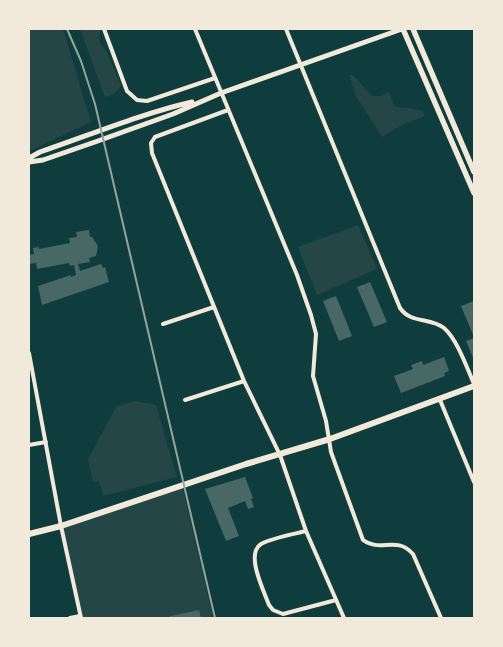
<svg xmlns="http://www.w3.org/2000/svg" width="503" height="647" font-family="Helvetica,sans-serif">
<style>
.green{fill:#244646}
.building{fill:#486865}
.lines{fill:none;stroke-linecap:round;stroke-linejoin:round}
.minor{stroke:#f1e9da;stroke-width:4}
.tertiary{stroke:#f1e9da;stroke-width:5}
.secondary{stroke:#f1e9da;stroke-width:5.5}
.primary{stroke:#f1e9da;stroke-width:6}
.rail{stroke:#97a49c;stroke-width:2}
</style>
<rect width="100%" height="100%" fill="#0f3d3e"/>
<path class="green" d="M 29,29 L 63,29 L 91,122 L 29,151 Z
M 80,29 L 101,29 L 99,36 L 100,43 L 105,49 L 121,85 C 118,92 113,95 105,97 Z
M 349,75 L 353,75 L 372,96 L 381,96 L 389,92 L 395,107 L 410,108 L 422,111 L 425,116 L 404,124 L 382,137 L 356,96 Z
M 358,225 L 377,269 L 317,295 L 298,247 Z
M 134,401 L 156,405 L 177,477 L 103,496 L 99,481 L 93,482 L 88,459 L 116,407 Z
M 182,485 L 213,618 L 201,618 L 199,610 L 170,616 L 170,618 L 81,618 L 61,526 Z"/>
<path class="building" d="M 89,230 L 90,237 L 92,237 L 98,246 L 96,256 L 89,258 L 90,262 L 78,264 L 80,271 L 101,264 L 103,268 L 105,267 L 109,282 L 42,305 L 38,286 L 71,275 L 71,277 L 76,275 L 74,265 L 70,266 L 69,263 L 37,269 L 36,263 L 29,264 L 29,255 L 34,254 L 33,248 L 39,247 L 39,249 L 70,243 L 69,238 L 77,237 L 76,232 Z
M 370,282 L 387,322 L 374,327 L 357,287 Z
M 336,296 L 352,336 L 339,341 L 323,301 Z
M 474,301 L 474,337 L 461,306 Z
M 474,338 L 474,360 L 466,341 Z
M 444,357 L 449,371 L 444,373 L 445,376 L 401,393 L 394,376 L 413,369 L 411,365 L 422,361 L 423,365 Z
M 245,477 L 253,498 L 251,499 L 254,507 L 248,509 L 245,501 L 228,508 L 239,536 L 226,541 L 205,489 Z
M 199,610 L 201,618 L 170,618 L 170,616 Z"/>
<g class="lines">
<path class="minor" d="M 104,29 L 127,91 L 137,100 L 147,101 L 215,78
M 195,29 L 297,275 L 311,315 L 316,334 L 313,376 L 326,421 L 331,452 L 363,540 C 381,553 396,535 413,554 L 441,618
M 286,29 L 400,308 C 411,324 430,317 444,328 C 457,339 467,368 474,384
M 228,110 L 155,137 L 151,143 L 152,153 L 244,381 L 280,455 L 306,531 L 344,618
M 163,324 L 214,307
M 29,353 L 61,526 L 81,618
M 185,400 L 244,381
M 440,400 L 474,482
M 29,445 L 46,442
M 306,531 C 294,534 272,538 261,544 C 245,554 264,591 269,605 L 273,610 L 283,614 L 336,600
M 70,618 L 80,616"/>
<path class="tertiary" d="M 29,158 L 40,152 C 90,135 140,114 192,102
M 29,162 L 43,160 L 95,142 L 173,114 L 221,93 L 402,29"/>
<path class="secondary" d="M 403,29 L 474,193
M 413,29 L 474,172"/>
<path class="primary" d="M 29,534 L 61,526 L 246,464 L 330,439 L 474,386"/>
<path class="rail" d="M 67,29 L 81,61 L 95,104 L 215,618"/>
</g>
<rect width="503" height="647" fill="none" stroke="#f1e9da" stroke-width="60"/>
</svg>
